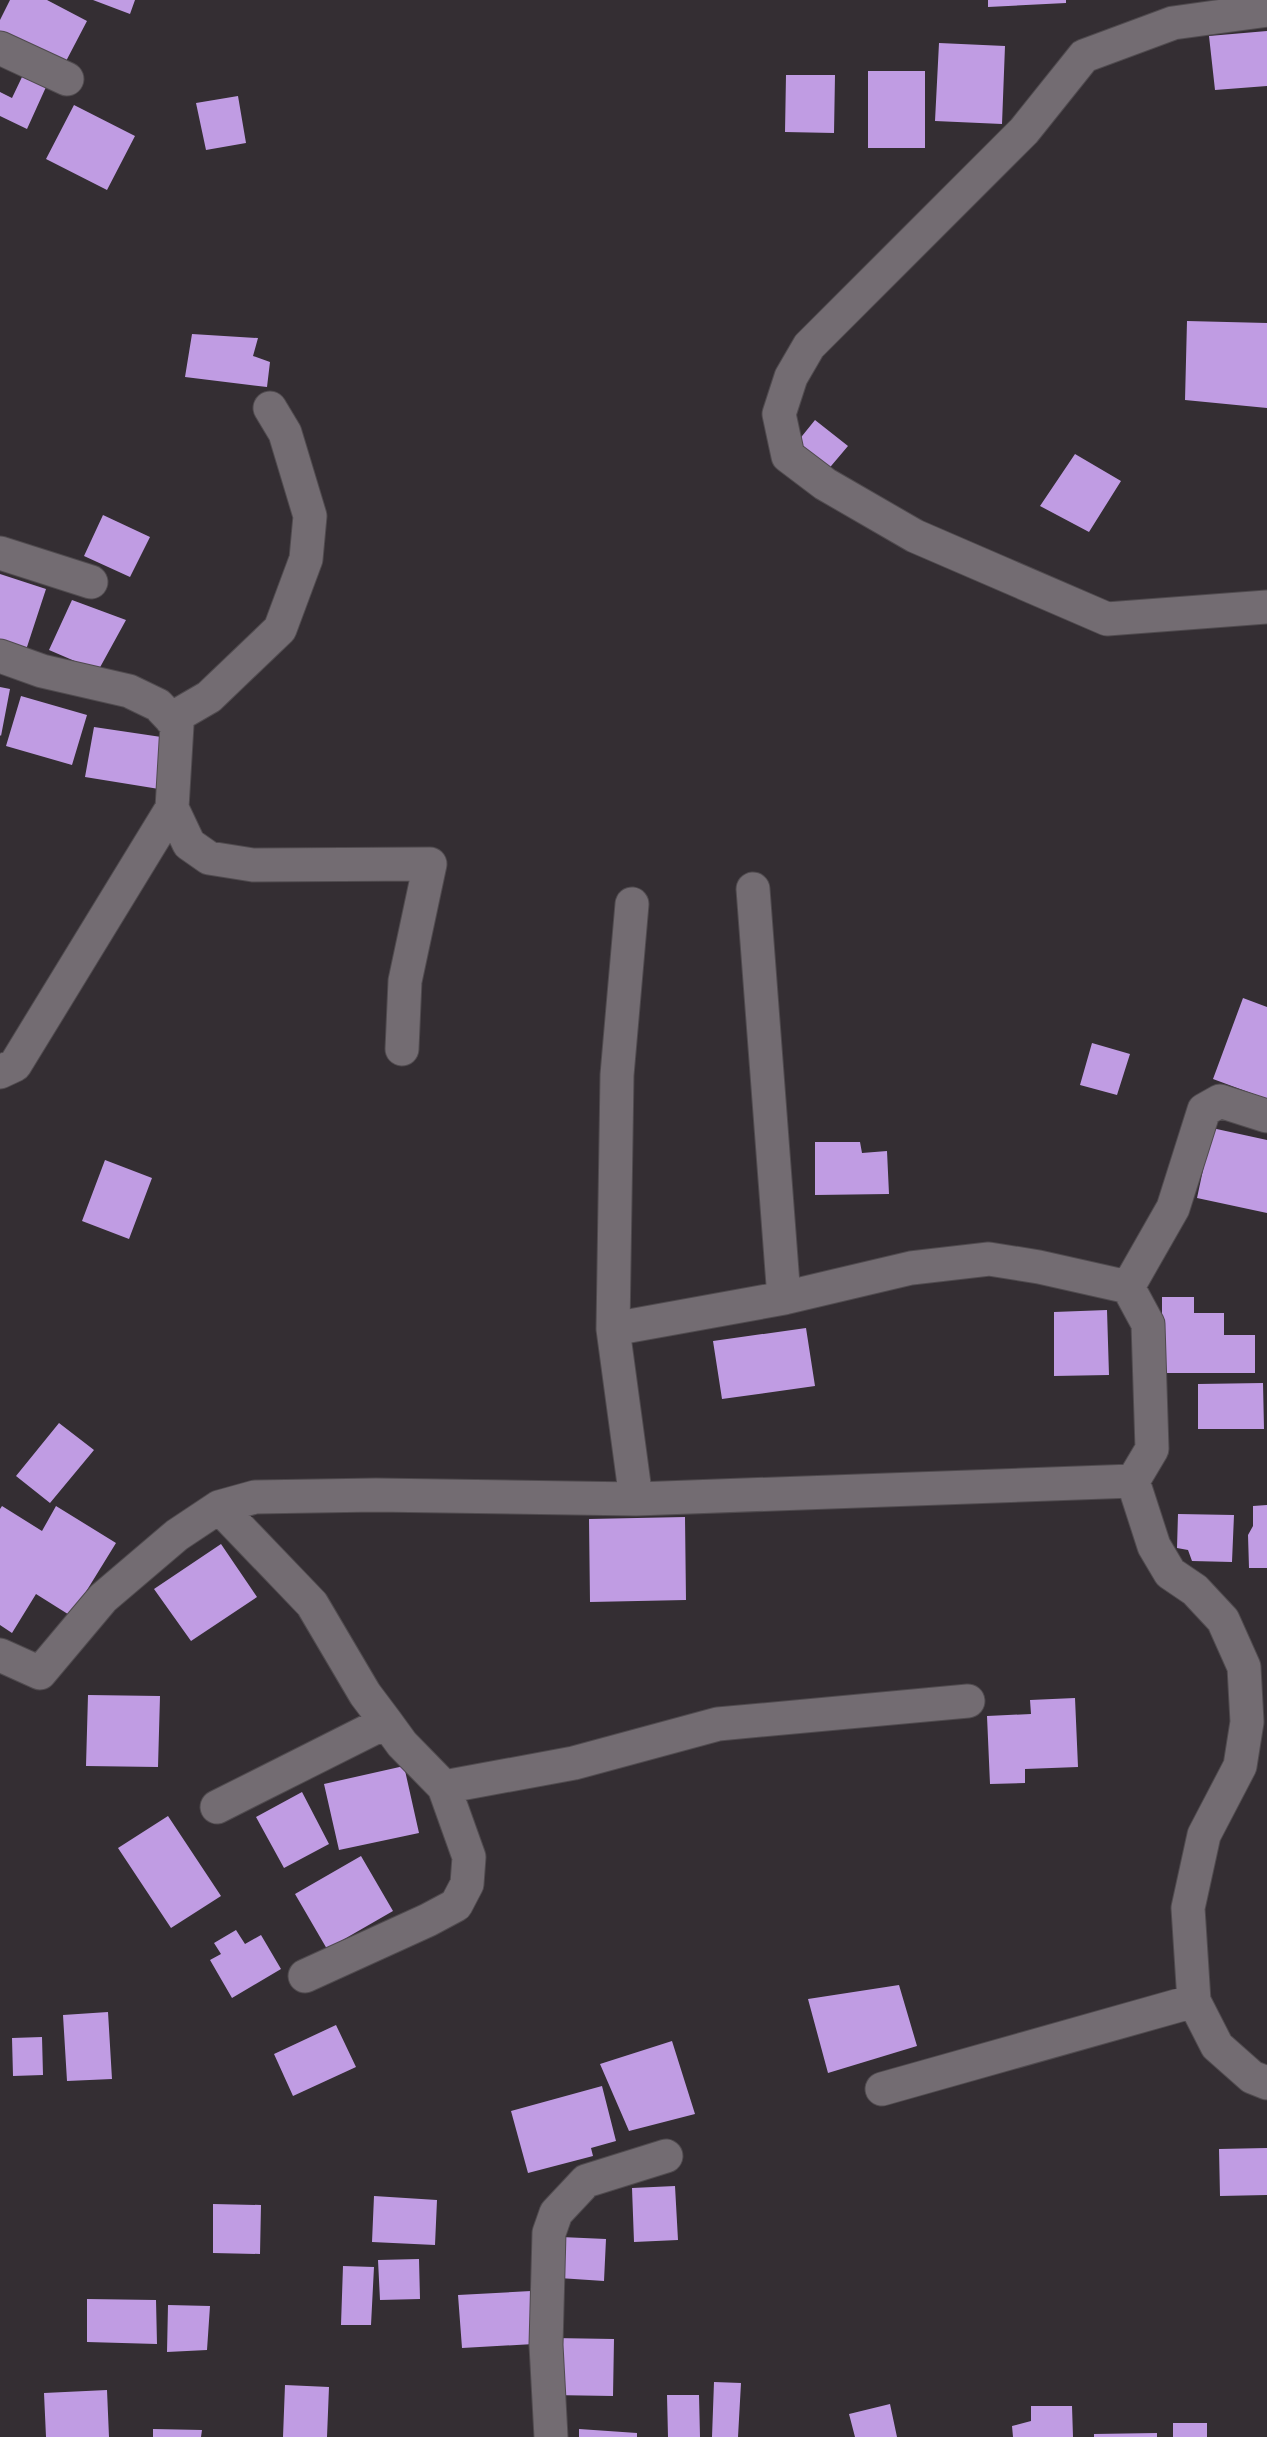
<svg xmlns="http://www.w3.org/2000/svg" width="1267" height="2437" font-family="Poppins,sans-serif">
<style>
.building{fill:#c09ce3}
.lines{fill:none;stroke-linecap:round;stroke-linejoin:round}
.minor-casing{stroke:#504b4f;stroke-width:35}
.minor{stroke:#736c72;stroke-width:33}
</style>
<rect width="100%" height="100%" fill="#342e33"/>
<path class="building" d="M 10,0 L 47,0 L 87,21 L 64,65 L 0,32 L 0,20 Z
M 93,0 L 135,0 L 130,14 Z
M 988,0 L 1066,0 L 1066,3 L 988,7 Z
M 1267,31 L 1267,86 L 1215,90 L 1209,36 Z
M 939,43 L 1005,46 L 1002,124 L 935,121 Z
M 868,71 L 925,71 L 925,148 L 868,148 Z
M 786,75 L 835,75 L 834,133 L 785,132 Z
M 22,77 L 46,87 L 27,129 L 0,116 L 0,92 L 12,98 Z
M 238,96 L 246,143 L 206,150 L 196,103 Z
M 74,105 L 135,136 L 107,190 L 46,159 Z
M 1187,321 L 1267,323 L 1267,408 L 1185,400 Z
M 192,334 L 258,338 L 253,356 L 270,362 L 267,387 L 185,377 Z
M 815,420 L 848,446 L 826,472 L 794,446 Z
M 1075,454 L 1121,481 L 1089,532 L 1040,506 Z
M 103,515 L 150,537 L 130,577 L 84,556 Z
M 0,574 L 46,589 L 26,650 L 0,642 Z
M 72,600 L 126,620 L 98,671 L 49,650 Z
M 0,687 L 10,689 L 1,736 L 0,735 Z
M 21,696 L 87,715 L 72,765 L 6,746 Z
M 94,727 L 168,738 L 159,789 L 85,777 Z
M 1243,998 L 1267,1007 L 1267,1099 L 1213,1079 Z
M 1092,1043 L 1130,1054 L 1117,1095 L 1080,1085 Z
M 1212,1128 L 1267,1140 L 1267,1213 L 1197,1198 Z
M 815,1142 L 860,1142 L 862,1153 L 887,1151 L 889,1194 L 815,1195 Z
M 105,1160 L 152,1178 L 129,1239 L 82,1221 Z
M 1162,1297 L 1194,1297 L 1194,1313 L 1224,1313 L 1224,1335 L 1255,1335 L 1255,1373 L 1162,1373 Z
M 1107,1310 L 1109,1375 L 1054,1376 L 1054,1312 Z
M 806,1328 L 815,1386 L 722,1399 L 713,1341 Z
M 1263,1383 L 1264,1429 L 1198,1429 L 1198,1384 Z
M 59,1423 L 94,1450 L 50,1503 L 16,1476 Z
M 1267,1505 L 1267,1568 L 1249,1568 L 1248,1535 L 1253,1526 L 1253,1506 Z
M 2,1506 L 42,1531 L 56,1506 L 116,1543 L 71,1616 L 36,1594 L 12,1633 L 0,1625 L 0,1509 Z
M 1178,1514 L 1234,1515 L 1232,1562 L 1192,1561 L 1188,1550 L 1177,1548 Z
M 685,1517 L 686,1600 L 590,1602 L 589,1519 Z
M 221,1544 L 257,1597 L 191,1641 L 154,1589 Z
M 88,1695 L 160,1696 L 158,1767 L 86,1766 Z
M 1075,1698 L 1078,1767 L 1025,1769 L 1025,1783 L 990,1784 L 987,1716 L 1031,1714 L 1030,1700 Z
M 404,1766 L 419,1833 L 339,1850 L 324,1784 Z
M 302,1792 L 329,1844 L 284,1868 L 256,1817 Z
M 168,1816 L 221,1896 L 171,1928 L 118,1848 Z
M 361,1856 L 393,1911 L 327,1949 L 295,1894 Z
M 236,1930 L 245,1944 L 261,1935 L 281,1969 L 232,1998 L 210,1960 L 221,1954 L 214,1943 Z
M 899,1985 L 917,2046 L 828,2073 L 808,1999 Z
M 108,2012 L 112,2079 L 67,2081 L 63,2015 Z
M 336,2025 L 356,2067 L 293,2096 L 274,2054 Z
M 42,2037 L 43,2075 L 13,2076 L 12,2038 Z
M 672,2041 L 695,2114 L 629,2131 L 600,2064 Z
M 602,2086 L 616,2141 L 591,2148 L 593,2156 L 528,2173 L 511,2111 Z
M 1267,2148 L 1267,2195 L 1220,2196 L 1219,2149 Z
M 675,2186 L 678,2240 L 634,2242 L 632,2188 Z
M 374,2196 L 437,2200 L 435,2245 L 372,2242 Z
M 213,2204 L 261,2205 L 260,2254 L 213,2253 Z
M 561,2237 L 606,2239 L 604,2281 L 559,2278 Z
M 419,2259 L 420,2299 L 380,2300 L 378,2260 Z
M 343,2266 L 374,2267 L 371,2325 L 341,2325 Z
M 531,2291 L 534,2344 L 462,2348 L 458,2295 Z
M 87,2299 L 156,2300 L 157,2344 L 87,2342 Z
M 168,2305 L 210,2306 L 207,2350 L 167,2352 Z
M 553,2338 L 614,2339 L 613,2396 L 551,2395 Z
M 714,2382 L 741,2383 L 738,2437 L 712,2437 Z
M 285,2385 L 329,2387 L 327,2437 L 283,2437 Z
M 107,2390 L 109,2437 L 46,2437 L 44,2393 Z
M 667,2395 L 699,2395 L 700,2437 L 668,2437 Z
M 890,2404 L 897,2437 L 855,2437 L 849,2414 Z
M 1031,2406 L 1072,2406 L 1073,2437 L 1013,2437 L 1012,2426 L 1031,2421 Z
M 1173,2423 L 1207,2423 L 1207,2437 L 1173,2437 Z
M 153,2429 L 202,2430 L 201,2437 L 153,2437 Z
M 579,2429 L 637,2433 L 637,2437 L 579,2437 Z
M 1157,2433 L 1157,2437 L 1094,2437 L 1094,2434 Z"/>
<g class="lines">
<defs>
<path id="minor" d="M 1267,10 L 1173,23 L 1084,56 L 1024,131 L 809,346 L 791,377 L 779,414 L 788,456 L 825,484 L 915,536 L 1107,619 L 1267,607
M 0,48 L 67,79
M 0,553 L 91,582
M 0,656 L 42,671 L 129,691 L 158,705 L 177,725 L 172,808 L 189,844 L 209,858 L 253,865 L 430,864 L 405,981 L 402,1049
M 171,719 L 209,697 L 280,629 L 306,559 L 310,516 L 285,433 L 270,408
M 753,889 L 784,1298
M 632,904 L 617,1075 L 613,1329 L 636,1499
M 0,1072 L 15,1065 L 172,808
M 1128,1287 L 1173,1208 L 1204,1110 L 1220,1101 L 1267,1116
M 613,1329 L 784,1298 L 911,1268 L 989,1259 L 1039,1267 L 1128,1287 L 1148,1324 L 1152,1449 L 1133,1481 L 1154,1546 L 1170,1573 L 1195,1590 L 1223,1620 L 1244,1667 L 1247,1722 L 1240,1766 L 1204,1835 L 1188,1908 L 1194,2001 L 1217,2046 L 1252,2077 L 1267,2083
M 219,1507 L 312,1604 L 365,1694 L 386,1722 L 402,1744 L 444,1787 L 469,1857 L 467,1884 L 456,1905 L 428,1920 L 305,1976
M 0,1655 L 40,1673 L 103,1598 L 177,1535 L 219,1507 L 255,1497 L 376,1495 L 636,1499 L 1133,1481
M 444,1787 L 574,1763 L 718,1724 L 968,1701
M 217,1807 L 386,1722
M 882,2089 L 1194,2001
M 551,2437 L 546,2345 L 549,2233 L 556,2213 L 586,2181 L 666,2156"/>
</defs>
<use href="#minor" class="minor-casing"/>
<use href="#minor" class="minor"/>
</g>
</svg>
